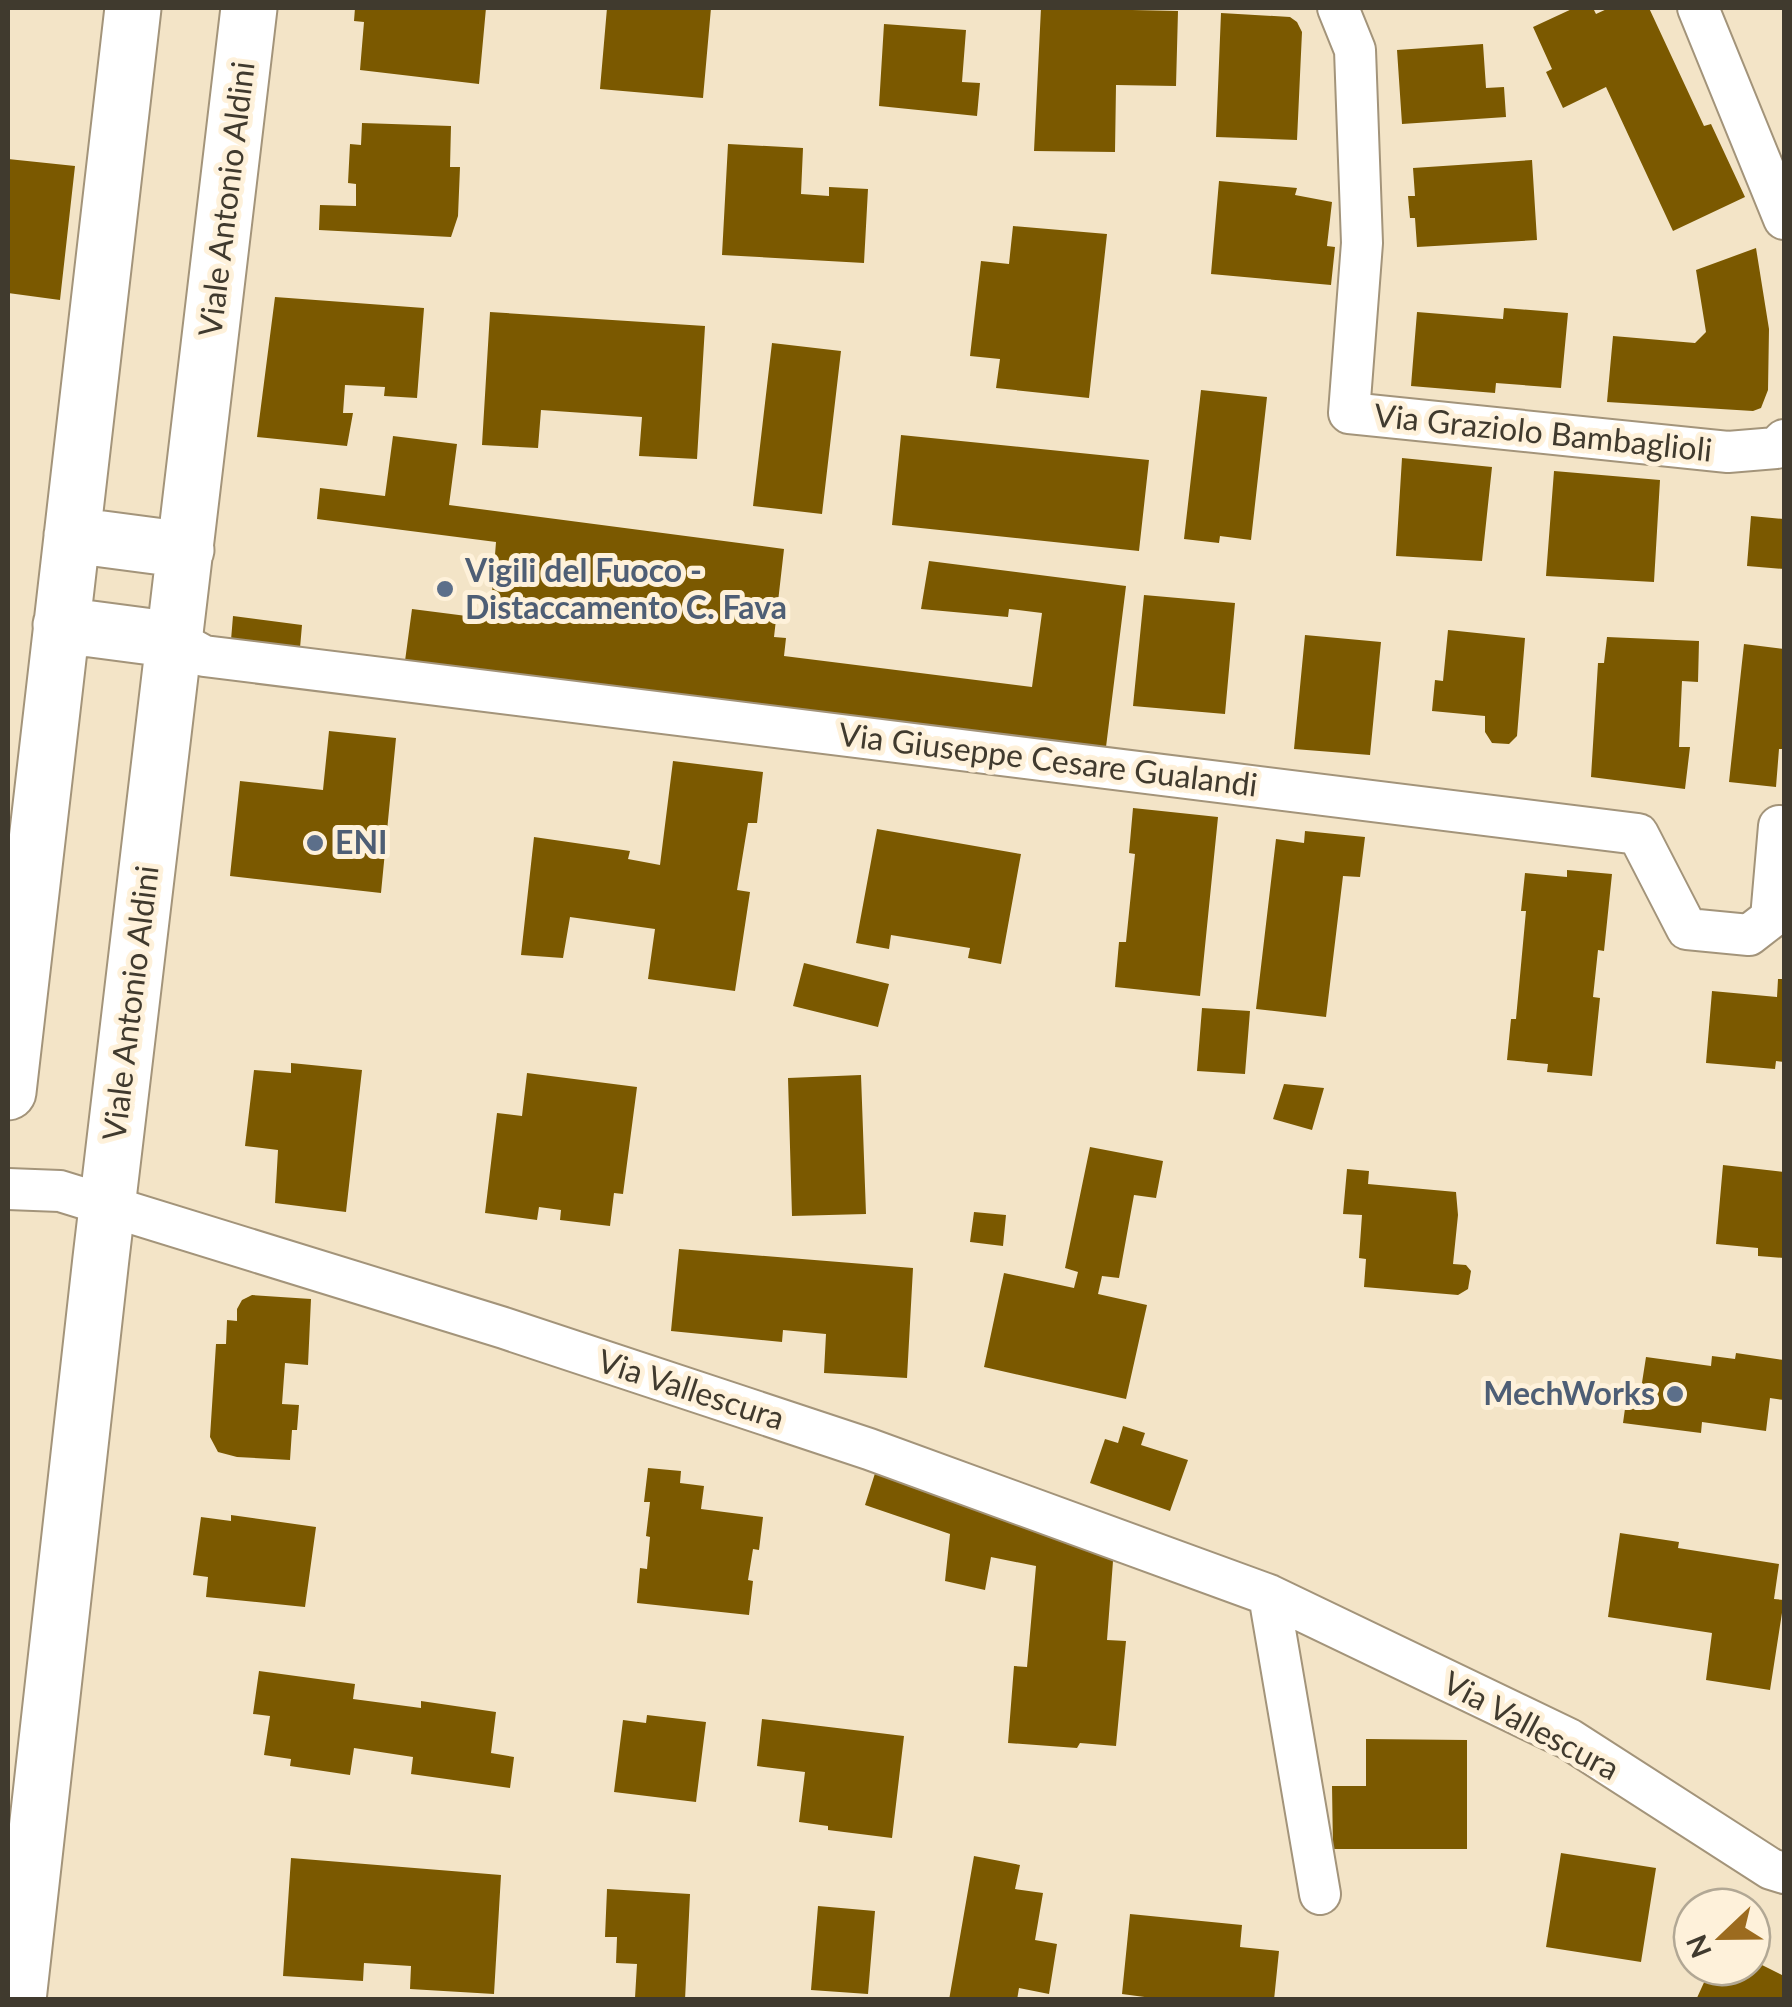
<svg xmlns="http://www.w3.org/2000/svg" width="1792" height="2007" font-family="Lato,sans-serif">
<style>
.building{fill:#7b5900}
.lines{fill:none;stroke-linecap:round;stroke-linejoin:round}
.minor-casing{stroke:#a3947a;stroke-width:44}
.primary-casing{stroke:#a3947a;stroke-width:59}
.minor{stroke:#fff;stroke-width:40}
.primary{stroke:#fff;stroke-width:55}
.service-dot{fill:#5c6f8a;stroke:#fef1da;stroke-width:4}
.labels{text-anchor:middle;stroke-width:10;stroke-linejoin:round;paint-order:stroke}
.street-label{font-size:32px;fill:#403a2e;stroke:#fef1da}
.service-label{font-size:32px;font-weight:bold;fill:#4e5e75;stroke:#fef1da;text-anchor:start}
</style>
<rect width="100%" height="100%" fill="#f3e4c7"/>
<path class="building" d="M 355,8 L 486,8 L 479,84 L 360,70 L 364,22 L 354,21 Z
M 607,8 L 711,8 L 703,98 L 600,89 Z
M 1041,8 L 1178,11 L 1176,86 L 1116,85 L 1115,152 L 1034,151 Z
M 1574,8 L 1593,8 L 1596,14 L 1609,8 L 1649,8 L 1704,126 L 1711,124 L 1745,197 L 1673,231 L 1606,87 L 1563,108 L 1546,72 L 1552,69 L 1533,27 Z
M 1221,13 L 1290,17 L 1297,22 L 1302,32 L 1297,140 L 1216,137 Z
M 884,24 L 966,30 L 962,82 L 980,83 L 977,116 L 879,106 Z
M 1483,44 L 1486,88 L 1504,87 L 1506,117 L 1402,124 L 1397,50 Z
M 362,123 L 451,126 L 450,167 L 460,167 L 458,216 L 451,237 L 319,230 L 320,205 L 356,206 L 356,184 L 348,183 L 350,144 L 361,145 Z
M 728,144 L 803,148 L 801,194 L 829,196 L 829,187 L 868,189 L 864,263 L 722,255 Z
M 8,159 L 75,166 L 60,300 L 8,293 Z
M 1532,160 L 1537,240 L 1417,247 L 1415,218 L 1410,218 L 1408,196 L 1415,196 L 1413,168 Z
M 1219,181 L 1297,188 L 1295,195 L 1332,202 L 1327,246 L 1335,247 L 1331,285 L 1211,274 Z
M 1013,226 L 1107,234 L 1089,398 L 996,388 L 1000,359 L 970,356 L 981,261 L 1009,264 Z
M 1756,248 L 1769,329 L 1768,390 L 1761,408 L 1753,411 L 1607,402 L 1613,336 L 1695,343 L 1706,332 L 1696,270 Z
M 275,297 L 424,308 L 417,398 L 384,396 L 385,387 L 345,385 L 343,413 L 353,413 L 347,446 L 257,437 Z
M 1504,308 L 1568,313 L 1561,388 L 1496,383 L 1495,393 L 1411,386 L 1417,312 L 1503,319 Z
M 490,312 L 705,326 L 697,459 L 639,456 L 642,417 L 541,410 L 538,448 L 482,445 Z
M 772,343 L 841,351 L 822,514 L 753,506 Z
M 1201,390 L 1267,397 L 1251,540 L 1220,536 L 1219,543 L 1184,539 Z
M 901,435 L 1149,460 L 1139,551 L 892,525 Z
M 393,436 L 457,444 L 449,505 L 784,549 L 774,637 L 786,638 L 784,656 L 1032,687 L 1042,613 L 1009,609 L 1008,617 L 921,609 L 929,561 L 1126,586 L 1106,747 L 405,661 L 412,609 L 490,619 L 496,542 L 317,519 L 320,488 L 385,496 Z
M 1402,458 L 1492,467 L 1482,561 L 1396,556 Z
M 1554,471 L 1660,480 L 1654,582 L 1546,576 Z
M 1751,516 L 1784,519 L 1784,569 L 1747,566 Z
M 1144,595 L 1235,603 L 1225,714 L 1133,706 Z
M 233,616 L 302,625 L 300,648 L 231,640 Z
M 1448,630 L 1525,638 L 1517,736 L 1509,744 L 1492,743 L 1485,732 L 1485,716 L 1432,711 L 1435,680 L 1443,681 Z
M 1305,635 L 1381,642 L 1370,755 L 1294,749 Z
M 1607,637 L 1699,641 L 1698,682 L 1682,681 L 1679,747 L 1690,747 L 1685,789 L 1591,777 L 1598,663 L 1604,663 Z
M 1744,644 L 1784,649 L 1784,749 L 1779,749 L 1776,787 L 1729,782 Z
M 329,731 L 396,738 L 381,893 L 230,876 L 240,781 L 323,790 Z
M 673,761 L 763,772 L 757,823 L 748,823 L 737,890 L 750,892 L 735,991 L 648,979 L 655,929 L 570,917 L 563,958 L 521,955 L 534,837 L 630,851 L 628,859 L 660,865 Z
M 1133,808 L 1218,817 L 1200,996 L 1115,987 L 1119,942 L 1126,942 L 1135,854 L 1129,853 Z
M 877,829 L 1021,854 L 1001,964 L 968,958 L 970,948 L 891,935 L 889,949 L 856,943 Z
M 1305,831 L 1365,837 L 1360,877 L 1343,876 L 1326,1017 L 1256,1009 L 1276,839 L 1304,843 Z
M 1567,870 L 1612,874 L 1604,951 L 1598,950 L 1593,997 L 1600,998 L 1592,1076 L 1547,1072 L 1548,1064 L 1507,1060 L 1511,1019 L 1516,1019 L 1526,911 L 1521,911 L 1525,873 L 1567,877 Z
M 804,963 L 889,984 L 878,1027 L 793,1006 Z
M 1778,979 L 1784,979 L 1784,1062 L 1776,1061 L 1775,1069 L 1706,1063 L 1712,991 L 1777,997 Z
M 1202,1008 L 1250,1011 L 1245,1074 L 1197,1071 Z
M 291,1063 L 362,1070 L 346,1212 L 275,1203 L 278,1150 L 245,1146 L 254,1070 L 291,1073 Z
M 527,1073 L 637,1087 L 623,1194 L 614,1193 L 610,1226 L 560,1220 L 561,1210 L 539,1207 L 537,1220 L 485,1213 L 497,1113 L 522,1116 Z
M 861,1075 L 866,1214 L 792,1216 L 788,1078 Z
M 1284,1084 L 1324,1088 L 1312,1130 L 1273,1119 Z
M 1090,1147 L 1163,1161 L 1156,1198 L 1134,1195 L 1119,1278 L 1102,1276 L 1098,1294 L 1147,1305 L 1126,1399 L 984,1367 L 1004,1273 L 1074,1288 L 1078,1272 L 1065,1268 Z
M 1723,1165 L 1784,1172 L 1784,1258 L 1758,1256 L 1758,1248 L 1716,1244 Z
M 1347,1169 L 1369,1171 L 1368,1184 L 1456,1192 L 1458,1215 L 1453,1264 L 1466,1265 L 1471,1271 L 1468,1289 L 1458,1295 L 1364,1287 L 1366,1259 L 1359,1258 L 1362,1215 L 1343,1214 Z
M 974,1212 L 1006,1215 L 1003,1246 L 970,1242 Z
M 679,1249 L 913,1268 L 907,1378 L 824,1373 L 826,1334 L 783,1330 L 782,1342 L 671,1331 Z
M 252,1295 L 311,1299 L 308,1365 L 285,1363 L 282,1404 L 299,1405 L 297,1430 L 292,1430 L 290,1460 L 237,1457 L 218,1452 L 210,1437 L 216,1344 L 226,1344 L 227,1320 L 237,1321 L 237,1309 L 242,1300 Z
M 1736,1353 L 1784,1360 L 1784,1400 L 1770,1398 L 1766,1431 L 1702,1422 L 1701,1433 L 1623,1423 L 1628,1387 L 1641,1389 L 1646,1357 L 1711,1366 L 1712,1356 L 1735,1359 Z
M 1123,1426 L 1145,1433 L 1141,1445 L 1188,1460 L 1170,1511 L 1090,1483 L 1105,1439 L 1118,1443 Z
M 877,1467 L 1114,1548 L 1107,1640 L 1126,1641 L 1116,1746 L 1080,1743 L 1077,1748 L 1008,1743 L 1014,1666 L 1027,1667 L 1036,1566 L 991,1557 L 985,1590 L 945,1581 L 950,1534 L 865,1505 Z
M 648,1468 L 681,1471 L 680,1483 L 704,1486 L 701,1509 L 763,1517 L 759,1550 L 753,1549 L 748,1580 L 753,1581 L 749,1615 L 637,1603 L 640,1568 L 647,1569 L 650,1537 L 646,1536 L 650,1502 L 644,1502 Z
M 231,1515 L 316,1527 L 305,1607 L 206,1597 L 208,1577 L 193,1575 L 201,1517 L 231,1521 Z
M 1620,1533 L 1679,1542 L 1678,1548 L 1779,1564 L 1774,1599 L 1784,1600 L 1770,1690 L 1706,1680 L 1712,1633 L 1608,1617 Z
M 259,1671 L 355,1684 L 353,1699 L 421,1708 L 421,1701 L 496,1712 L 491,1753 L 514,1757 L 510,1788 L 411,1774 L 413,1757 L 354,1748 L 350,1775 L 290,1766 L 291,1759 L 264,1755 L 270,1716 L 253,1714 Z
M 647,1715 L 706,1722 L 696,1802 L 614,1792 L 623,1720 L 646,1723 Z
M 762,1719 L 904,1736 L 892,1838 L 828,1830 L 828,1826 L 799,1822 L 805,1772 L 757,1766 Z
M 1366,1739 L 1467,1740 L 1467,1849 L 1333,1849 L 1332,1786 L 1366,1786 Z
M 1561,1853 L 1656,1868 L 1641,1962 L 1546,1947 Z
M 974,1856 L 1020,1865 L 1015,1889 L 1043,1893 L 1035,1940 L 1057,1944 L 1049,1994 L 1019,1988 L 1017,2000 L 949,2000 Z
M 291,1858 L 501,1875 L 494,1994 L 410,1989 L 411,1966 L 364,1963 L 363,1981 L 283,1976 Z
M 607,1889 L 690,1894 L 685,2000 L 635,1998 L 637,1964 L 616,1963 L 617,1937 L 605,1937 Z
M 818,1906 L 875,1911 L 868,1994 L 811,1990 Z
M 1130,1914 L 1242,1925 L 1240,1947 L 1279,1951 L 1274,2000 L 1167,2000 L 1122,1994 Z
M 1752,1960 L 1784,1976 L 1784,2000 L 1696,2000 L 1711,1967 L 1752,1967 Z"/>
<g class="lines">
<defs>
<path id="minor" d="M 1338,8 L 1355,50 L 1362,243 L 1349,413 L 1728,452 L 1776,448 L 1784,440
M 1698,8 L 1784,219
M 175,640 L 204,656 L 1638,834 L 1687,929 L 1749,935 L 1771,918 L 1779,826
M 8,1189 L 60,1191 L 504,1328 L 869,1449 L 1269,1595 L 1569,1739 L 1771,1869 L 1784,1873
M 1269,1595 L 1320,1894"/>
<path id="primary" d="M 72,535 L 186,550
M 61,625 L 175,640
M 8,1092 L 133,8
M 18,2000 L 101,1258 L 249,8"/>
</defs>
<use href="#minor" class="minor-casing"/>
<use href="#primary" class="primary-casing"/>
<use href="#minor" class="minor"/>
<use href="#primary" class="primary"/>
</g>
<g class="service-dot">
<circle cx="445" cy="589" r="10"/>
<circle cx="315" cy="843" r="10"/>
<circle cx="1675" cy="1394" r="10"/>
</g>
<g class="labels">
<g class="street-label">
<text transform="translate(227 199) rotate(-83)" y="11">Viale Antonio Aldini</text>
<text transform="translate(1543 433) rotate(6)" y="11">Via Graziolo Bambaglioli</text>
<text transform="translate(1048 760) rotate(7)" y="11">Via Giuseppe Cesare Gualandi</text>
<text transform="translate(131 1003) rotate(-83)" y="11">Viale Antonio Aldini</text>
<text transform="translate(691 1390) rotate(18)" y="11">Via Vallescura</text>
<text transform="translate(1531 1726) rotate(28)" y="11">Via Vallescura</text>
</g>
<g class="service-label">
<text x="465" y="582">Vigili del Fuoco -<tspan x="465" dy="37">Distaccamento C. Fava</tspan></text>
<text x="335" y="854">ENI</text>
<text x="1655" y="1405" text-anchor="end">MechWorks</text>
</g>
</g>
<rect width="1792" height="2007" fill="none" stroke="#403a2e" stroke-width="20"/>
<g transform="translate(1722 1937) rotate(248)"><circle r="48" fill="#fef1da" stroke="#b2a895" stroke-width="2.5"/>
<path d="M0-8L18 38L0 25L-18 38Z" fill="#9c6b1f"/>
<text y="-15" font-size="28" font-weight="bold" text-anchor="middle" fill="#403a2e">N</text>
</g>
</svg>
